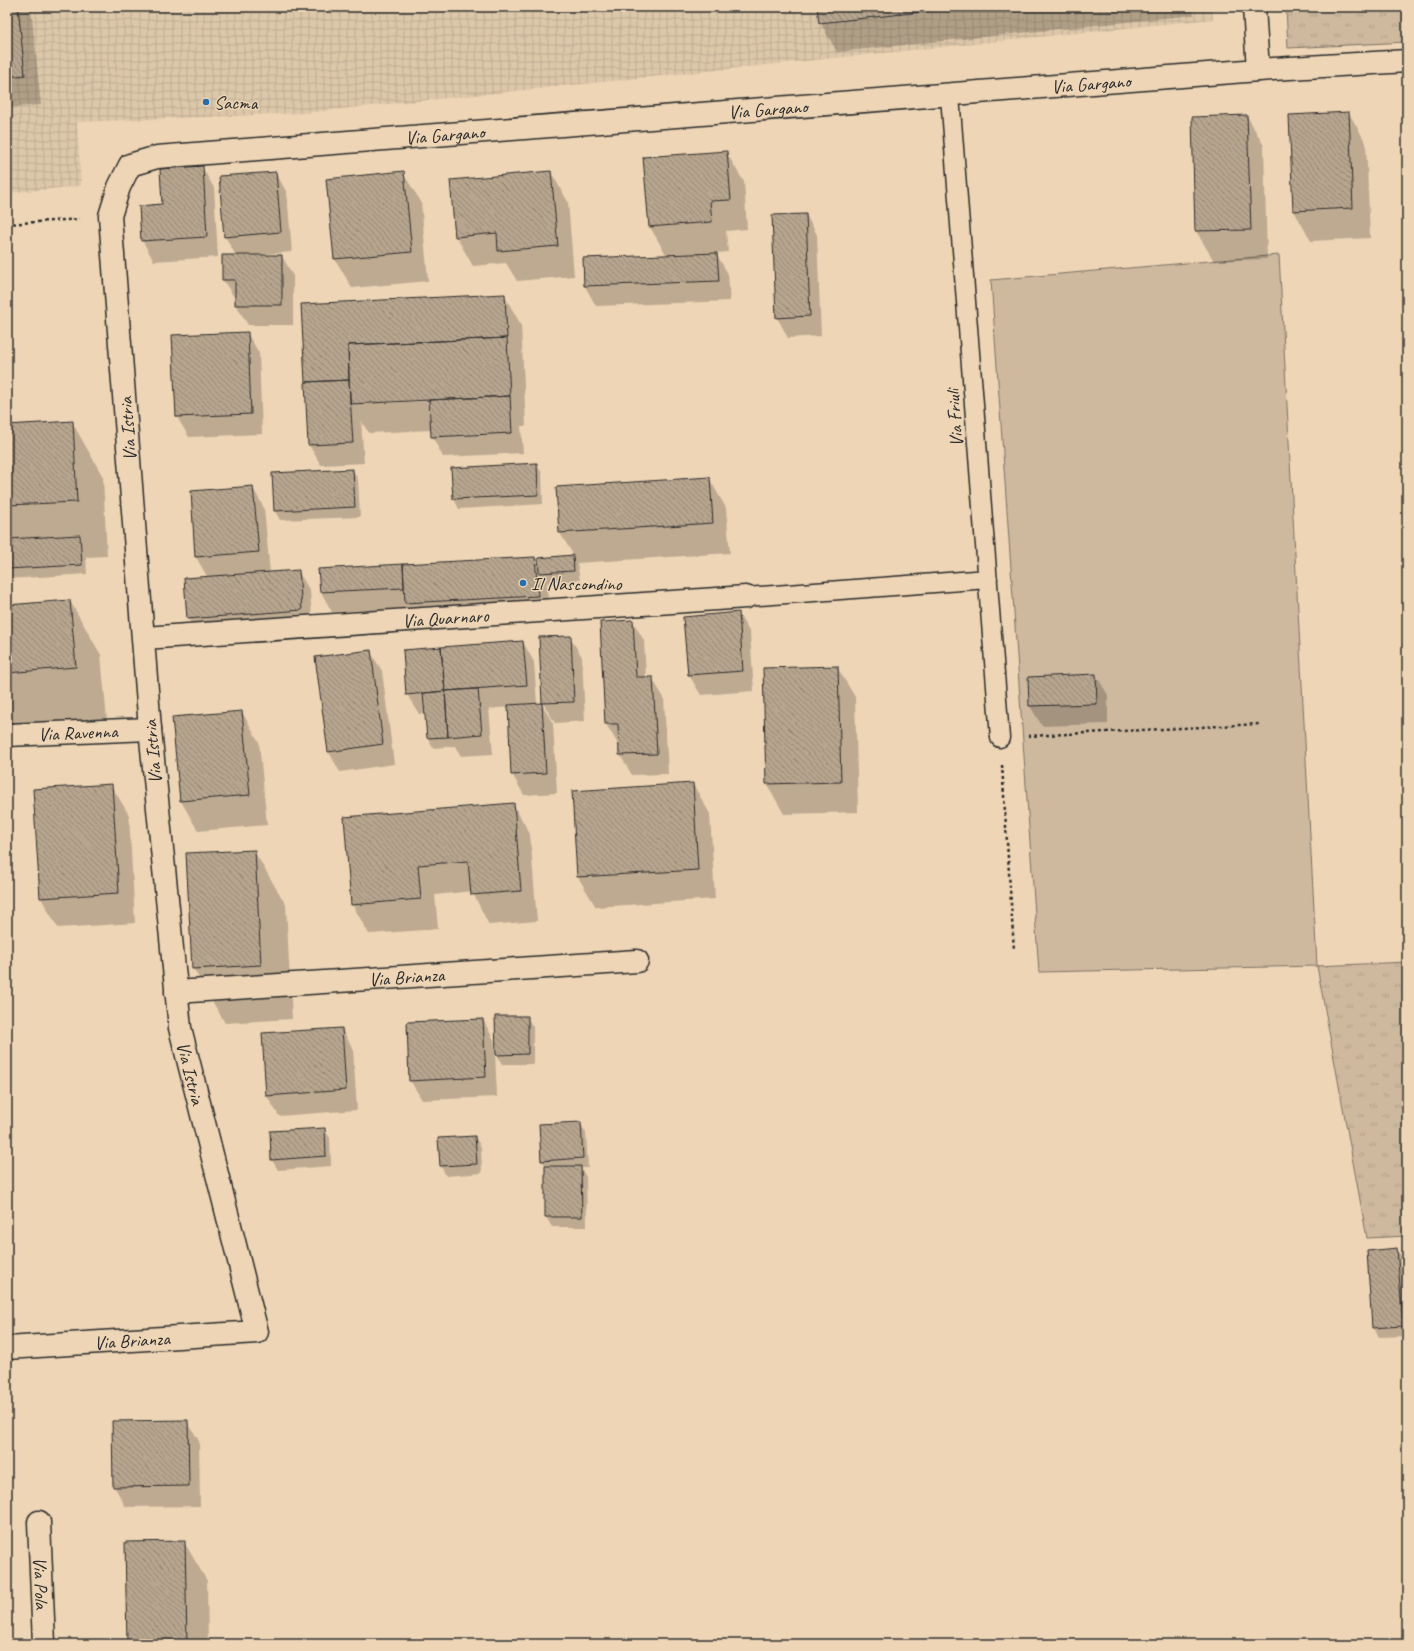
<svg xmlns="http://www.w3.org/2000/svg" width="1414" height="1651" font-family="Caveat,sans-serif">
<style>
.industrial{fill:url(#industrial-grid)}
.grass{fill:url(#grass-tufts);stroke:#7c7265}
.garden{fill:#ceb99f;stroke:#7c7265}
.shadow{fill:#0003;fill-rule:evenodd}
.building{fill:url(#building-back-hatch);stroke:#2b2b2b}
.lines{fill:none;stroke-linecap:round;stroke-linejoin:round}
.service-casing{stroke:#2b2b2b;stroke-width:21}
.minor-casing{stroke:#2b2b2b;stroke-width:25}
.path{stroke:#2b2b2b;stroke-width:2.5;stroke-dasharray:3 3;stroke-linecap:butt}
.service{stroke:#edd5b5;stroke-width:18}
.minor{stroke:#edd5b5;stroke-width:22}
.poi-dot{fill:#1f6fb2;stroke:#edd5b5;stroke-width:1.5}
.labels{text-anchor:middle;stroke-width:3;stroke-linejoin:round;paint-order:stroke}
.street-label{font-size:19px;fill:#2b2b2b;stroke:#edd5b5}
.poi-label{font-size:19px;fill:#2b2b2b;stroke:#edd5b5;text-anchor:start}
</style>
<defs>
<pattern id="industrial-grid" width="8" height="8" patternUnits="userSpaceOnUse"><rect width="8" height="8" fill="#ddc7a9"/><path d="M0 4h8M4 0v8" fill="none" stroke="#beab92"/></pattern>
<pattern id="grass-tufts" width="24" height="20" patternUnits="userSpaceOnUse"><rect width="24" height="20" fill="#ceb99f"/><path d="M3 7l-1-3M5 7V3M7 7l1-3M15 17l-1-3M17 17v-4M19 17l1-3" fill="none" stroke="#b19f89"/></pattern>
<pattern id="building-back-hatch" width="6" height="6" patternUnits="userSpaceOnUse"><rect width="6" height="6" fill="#b7a58e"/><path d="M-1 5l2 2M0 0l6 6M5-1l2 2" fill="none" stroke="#958774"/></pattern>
</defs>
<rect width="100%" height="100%" fill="#edd5b5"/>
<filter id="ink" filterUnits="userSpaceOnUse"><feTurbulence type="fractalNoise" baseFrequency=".025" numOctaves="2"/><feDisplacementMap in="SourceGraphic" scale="8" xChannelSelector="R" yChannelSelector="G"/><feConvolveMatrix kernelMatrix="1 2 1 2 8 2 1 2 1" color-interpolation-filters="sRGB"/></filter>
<g filter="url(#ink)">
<path class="industrial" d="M 7,7 L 1212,7 L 1213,19 L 303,113 L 77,122 L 81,186 L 7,193 Z"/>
<path class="grass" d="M 1286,7 L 1407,7 L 1407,42 L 1288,48 Z
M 1407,962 L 1407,1236 L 1367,1238 L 1317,966 Z"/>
<path class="garden" d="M 1279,255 L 1317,966 L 1039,972 L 991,280 Z"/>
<path class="shadow" d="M 7,7 L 31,7 L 41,105 L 7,108 Z
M 158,7 L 194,7 L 160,10 Z
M 818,7 L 1193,7 L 1194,15 L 837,52 L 820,22 Z
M 1349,113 L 1366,143 L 1370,238 L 1311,241 L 1294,211 Z
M 1247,116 L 1264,146 L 1267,259 L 1214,261 L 1196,231 Z
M 726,152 L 744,182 L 747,229 L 726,231 L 728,252 L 716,253 L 728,274 L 730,301 L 596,306 L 585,286 L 667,256 L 650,227 Z
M 202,167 L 214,188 L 218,257 L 154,261 L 142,240 Z
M 551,172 L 568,202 L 574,276 L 517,281 L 506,263 L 473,266 L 456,236 Z
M 276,173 L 287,193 L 292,252 L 264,254 L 264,256 L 282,256 L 293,276 L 293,325 L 248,325 L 236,305 L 236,300 L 223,280 L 223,256 L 236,256 L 225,236 Z
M 403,173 L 421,202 L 428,281 L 352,288 L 335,259 Z
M 806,215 L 817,235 L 821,336 L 788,338 L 777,317 Z
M 504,295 L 521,325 L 526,426 L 521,426 L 523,453 L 443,457 L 432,436 L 431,430 L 369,433 L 361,421 L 364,463 L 321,465 L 309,445 L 302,305 ZM 430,399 L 430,401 L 382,403 L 381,401 Z
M 247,333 L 259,353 L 262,434 L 189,437 L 177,417 Z
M 72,422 L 103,477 L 107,556 L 86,557 L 87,574 L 7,579 L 7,426 Z
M 536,464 L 542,473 L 543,504 L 459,509 L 454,499 Z
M 353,470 L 358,480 L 360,517 L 280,520 L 275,511 Z
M 709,478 L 726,508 L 730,553 L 577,563 L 580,580 L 547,583 L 549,616 L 418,623 L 409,608 L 332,612 L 321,592 L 319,570 L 535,558 L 540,568 L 540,559 L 574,556 L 560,533 Z
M 253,488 L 264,508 L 270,573 L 298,571 L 310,591 L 313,630 L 199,638 L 188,618 L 208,578 L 196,557 Z
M 70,601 L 101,655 L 107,721 L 7,729 L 7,606 Z
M 738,613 L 750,633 L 754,691 L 701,695 L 689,675 L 684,618 Z
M 633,621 L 644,641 L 646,678 L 652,678 L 664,698 L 668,774 L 632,775 L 620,755 L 620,744 L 618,744 L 606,724 Z
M 570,637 L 582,657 L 585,721 L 555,723 L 543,703 Z
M 523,642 L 534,662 L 537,704 L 542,704 L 553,724 L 557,793 L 524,795 L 512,774 L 509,707 L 489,709 L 493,754 L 461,756 L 455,746 L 433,748 L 428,738 L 426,714 L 419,714 L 407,694 Z
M 370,651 L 382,671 L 394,764 L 340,772 L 329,752 Z
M 837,667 L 855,697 L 858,812 L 784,814 L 767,784 L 764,669 Z
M 1096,675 L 1108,695 L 1108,724 L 1042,726 L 1030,706 L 1029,678 Z
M 242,712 L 259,742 L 267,825 L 198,831 L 181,801 L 173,718 Z
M 693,784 L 710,814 L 715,899 L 596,907 L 578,877 Z
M 111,785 L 129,815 L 135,923 L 58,928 L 41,898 Z
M 513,804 L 530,834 L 537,921 L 489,925 L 472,891 L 435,895 L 438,929 L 369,934 L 352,904 Z
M 254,851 L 286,905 L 292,1019 L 225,1023 L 193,968 Z
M 527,1017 L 533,1027 L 533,1064 L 502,1064 L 495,1052 L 497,1097 L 422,1100 L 410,1080 L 483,1020 L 494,1040 L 495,1050 L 497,1050 Z
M 342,1029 L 353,1049 L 357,1110 L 279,1116 L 267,1096 Z
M 580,1123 L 586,1133 L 588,1168 L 581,1168 L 586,1177 L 587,1227 L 552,1227 L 546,1217 L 546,1167 L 542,1160 Z
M 324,1129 L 330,1138 L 331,1166 L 278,1170 L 272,1160 Z
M 475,1137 L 481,1147 L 482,1173 L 446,1176 L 441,1166 Z
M 1397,1249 L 1403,1259 L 1407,1336 L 1379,1337 L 1373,1327 Z
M 187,1421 L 199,1441 L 200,1506 L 126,1507 L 114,1486 Z
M 184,1542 L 207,1581 L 208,1644 L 128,1644 Z"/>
<path class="building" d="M 7,7 L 18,7 L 25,75 L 7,77 Z
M 817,7 L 968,7 L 819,23 Z
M 1349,112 L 1353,208 L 1293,211 L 1289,115 Z
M 1247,115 L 1251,230 L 1195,231 L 1192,117 Z
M 727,151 L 731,200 L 710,201 L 712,222 L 649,227 L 643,157 Z
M 203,166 L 207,237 L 141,241 L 139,206 L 162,204 L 160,169 Z
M 404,171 L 412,252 L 334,259 L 326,179 Z
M 551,171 L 558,246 L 498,251 L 497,233 L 455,237 L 450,180 Z
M 276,172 L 281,232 L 224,237 L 219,176 Z
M 806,214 L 810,316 L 776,318 L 772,215 Z
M 717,253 L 719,281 L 584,286 L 583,258 Z
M 222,255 L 282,255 L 282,305 L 235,305 L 235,280 L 222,280 Z
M 505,294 L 507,338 L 348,345 L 349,380 L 305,382 L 301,304 Z
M 248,332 L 251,414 L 176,417 L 172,335 Z
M 507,338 L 510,396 L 350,404 L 348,345 Z
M 349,380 L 353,443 L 308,445 L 305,382 Z
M 510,396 L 512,433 L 431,437 L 429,400 Z
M 73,421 L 77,502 L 7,505 L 7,425 Z
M 537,463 L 538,495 L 453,499 L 451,468 Z
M 353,469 L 355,507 L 274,511 L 272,473 Z
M 710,477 L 713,523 L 559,533 L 556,487 Z
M 253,486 L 259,552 L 195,557 L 191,491 Z
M 80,535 L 82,565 L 7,569 L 7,539 Z
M 573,555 L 574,571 L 539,573 L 538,558 Z
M 535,557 L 538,596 L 405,603 L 403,564 Z
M 403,564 L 404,588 L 320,592 L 318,569 Z
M 299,570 L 302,610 L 187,619 L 184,578 Z
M 70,600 L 76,667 L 7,673 L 7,605 Z
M 739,612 L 743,671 L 688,675 L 683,617 Z
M 633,620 L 636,677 L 653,677 L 657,754 L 619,755 L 618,724 L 605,724 L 600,622 Z
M 571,636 L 574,702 L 542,703 L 539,637 Z
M 523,641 L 527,685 L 445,691 L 441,647 Z
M 441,647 L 445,691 L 406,695 L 403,650 Z
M 371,650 L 383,744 L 328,752 L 315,657 Z
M 838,666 L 841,782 L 766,784 L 763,668 Z
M 1096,674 L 1097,704 L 1029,706 L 1028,677 Z
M 478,689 L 482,734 L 448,737 L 445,691 Z
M 445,691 L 448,737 L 427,738 L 423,693 Z
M 542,703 L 546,773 L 511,775 L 508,705 Z
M 242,711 L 250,795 L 180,801 L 172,717 Z
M 693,783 L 698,870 L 577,877 L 572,791 Z
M 112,784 L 119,893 L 40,898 L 33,789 Z
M 514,803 L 521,891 L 471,895 L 468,861 L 418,865 L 421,899 L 351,905 L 344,817 Z
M 255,850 L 261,965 L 192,969 L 186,853 Z
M 495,1016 L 528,1016 L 528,1054 L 496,1055 Z
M 483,1019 L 486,1077 L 409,1081 L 407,1022 Z
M 342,1028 L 346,1090 L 266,1096 L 262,1033 Z
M 581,1122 L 583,1158 L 541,1161 L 539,1124 Z
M 325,1128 L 326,1156 L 271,1160 L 270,1131 Z
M 475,1136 L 477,1164 L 440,1166 L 438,1138 Z
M 545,1166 L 581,1166 L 582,1217 L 545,1217 Z
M 1397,1248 L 1403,1326 L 1372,1328 L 1367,1251 Z
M 188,1420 L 189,1486 L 113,1487 L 112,1421 Z
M 185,1541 L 187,1644 L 127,1644 L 125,1542 Z"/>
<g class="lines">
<defs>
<path id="service" d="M 950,96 L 1000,738
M 746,597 L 988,579"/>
<g id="minor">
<path d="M 1254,7 L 1258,70"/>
<path id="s1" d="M 144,638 L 746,597"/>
<path id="s2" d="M 7,735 L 150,729"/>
<path id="s3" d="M 176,992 L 637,961"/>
<path id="s4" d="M 7,1348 L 257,1332 L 180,1028 L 150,729 L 110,216 L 119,187 L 130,165 L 157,157 L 1258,70 L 1407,61"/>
<path id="s5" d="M 39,1522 L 44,1644"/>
</g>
</defs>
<use href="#service" class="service-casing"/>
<use href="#minor" class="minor-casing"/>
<path class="path" d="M 7,224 L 80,219
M 1028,736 L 1259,724
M 1002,765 L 1014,950"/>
<use href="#service" class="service"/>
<use href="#minor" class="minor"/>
</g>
</g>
<g class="poi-dot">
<circle cx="206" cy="102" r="4"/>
<circle cx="523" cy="583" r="4"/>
</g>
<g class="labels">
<g class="street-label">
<text dy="7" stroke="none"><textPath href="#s4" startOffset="2399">Via Gargano</textPath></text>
<text dy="7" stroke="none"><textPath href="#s4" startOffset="2075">Via Gargano</textPath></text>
<text dy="7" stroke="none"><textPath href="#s4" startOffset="1751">Via Gargano</textPath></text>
<text transform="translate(954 418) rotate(-94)" y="7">Via Friuli</text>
<text transform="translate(127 429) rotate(-94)" y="7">Via Istria</text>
<text dy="7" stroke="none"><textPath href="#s1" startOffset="302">Via Quarnaro</textPath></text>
<text dy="7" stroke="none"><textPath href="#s2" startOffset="71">Via Ravenna</textPath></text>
<text transform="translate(152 752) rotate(-95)" y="7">Via Istria</text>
<text dy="7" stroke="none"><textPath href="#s3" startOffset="231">Via Brianza</textPath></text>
<text transform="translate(191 1073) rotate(76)" y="7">Via Istria</text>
<text dy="7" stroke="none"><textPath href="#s4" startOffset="125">Via Brianza</textPath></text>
<text dy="7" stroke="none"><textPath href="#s5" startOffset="61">Via Pola</textPath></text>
</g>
<g class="poi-label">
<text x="214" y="109">Sacma</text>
<text x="531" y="590">Il Nascondino</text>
</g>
</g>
<rect width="1414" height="1651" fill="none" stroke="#edd5b5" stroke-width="24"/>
<rect x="12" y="12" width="1390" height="1627" fill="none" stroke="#2b2b2b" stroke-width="1.5" filter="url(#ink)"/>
</svg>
